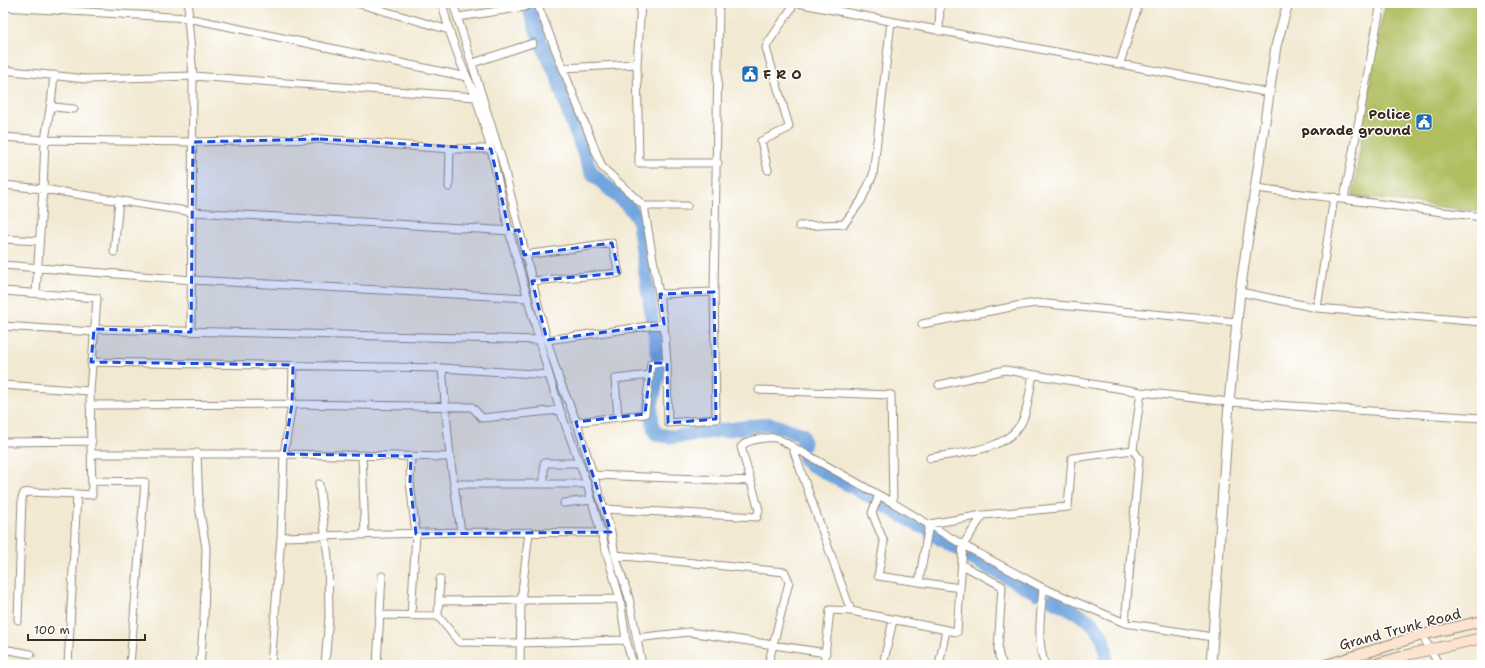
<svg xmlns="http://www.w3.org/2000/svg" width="1485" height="668" font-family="'Shantell Sans',sans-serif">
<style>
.green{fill:#b0be60;stroke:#76743f}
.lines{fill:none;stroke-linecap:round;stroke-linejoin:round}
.river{stroke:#72a5de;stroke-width:14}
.minor-casing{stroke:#968a78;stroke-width:9}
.tertiary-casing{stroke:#968a78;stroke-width:11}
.secondary-casing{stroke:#968a78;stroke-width:12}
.minor{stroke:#fff;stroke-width:7}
.tertiary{stroke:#fff;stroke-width:9}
.secondary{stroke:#fde4d0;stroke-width:10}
.marked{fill:#1d4ed8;fill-opacity:0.2;stroke:#1d4ed8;stroke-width:3;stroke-dasharray:8 5;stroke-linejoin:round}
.labels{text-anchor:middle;stroke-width:3;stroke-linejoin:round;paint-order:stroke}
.poi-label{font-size:14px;font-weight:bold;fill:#3b2a1e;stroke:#fff;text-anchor:start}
.street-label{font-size:14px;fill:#3b2a1e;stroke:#fff}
</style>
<rect width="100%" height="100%" fill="#fff"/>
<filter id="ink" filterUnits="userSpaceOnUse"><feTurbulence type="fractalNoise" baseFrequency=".025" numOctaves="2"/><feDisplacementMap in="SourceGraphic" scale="8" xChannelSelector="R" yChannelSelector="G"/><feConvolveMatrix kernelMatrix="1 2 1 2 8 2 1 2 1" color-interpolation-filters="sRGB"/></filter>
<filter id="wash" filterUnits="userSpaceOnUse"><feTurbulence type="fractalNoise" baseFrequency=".012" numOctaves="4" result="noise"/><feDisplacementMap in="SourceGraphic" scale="16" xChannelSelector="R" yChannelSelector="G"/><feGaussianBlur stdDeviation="0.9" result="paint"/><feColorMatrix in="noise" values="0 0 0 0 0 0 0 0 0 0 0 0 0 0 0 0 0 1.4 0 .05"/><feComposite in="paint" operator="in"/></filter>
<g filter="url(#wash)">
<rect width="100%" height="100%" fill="#f2e9d2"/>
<path class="green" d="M 1386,3 L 1482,3 L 1482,212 L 1353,196 L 1376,44 Z"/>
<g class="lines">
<path class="river" d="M 527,3 L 541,43 L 557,76 L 567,109 L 591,172 L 629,207 L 638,220 L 652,319
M 654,331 L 658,357
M 660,368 C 655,390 646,412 656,434 L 672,437 L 770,424 L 802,434 L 804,445
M 804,458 L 808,463 L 871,497
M 882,504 L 922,527
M 931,533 L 957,549
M 969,557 L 1037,593
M 1052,600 C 1082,615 1111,626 1105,665"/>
</g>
</g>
<g filter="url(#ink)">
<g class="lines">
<defs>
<path id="minor" d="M 189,3 L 188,18 L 193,76 L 191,332
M 357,3 L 449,30
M 442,3 L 449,30 L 462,66 L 476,97 L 491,149 L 509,231 L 549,375 L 560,410 L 587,484 L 620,599 L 626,640 L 633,665
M 453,3 L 502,160 L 547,340 L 559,379 L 577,423 L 611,532 L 615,555 L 629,598 L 642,665
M 537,3 L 602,167 L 644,206 L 664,324 L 667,363 L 668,423 L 716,419 L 714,292 L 719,3
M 641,3 L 637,64 L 639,163 L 718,163
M 798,3 C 955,35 1113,61 1270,93
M 3,7 L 188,18 L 467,77
M 458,17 L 525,7
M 939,31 L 940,3
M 473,63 L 533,43
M 1120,63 L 1139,3
M 564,68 L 637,64
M 3,70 L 86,79 L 193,76 L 476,97
M 54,75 L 51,105 L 54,107 L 74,109
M 3,137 L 45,140 L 193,142 L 320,139 L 450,149 L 491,149
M 768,170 L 761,141 L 787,129 L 789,126 L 766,48 L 768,43 L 795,3
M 3,185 L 43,189 L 193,212 L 512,231
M 449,187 L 450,149
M 1256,188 L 1482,217
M 1344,199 L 1381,3
M 644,206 L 687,206
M 799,226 L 844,224 L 861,201 L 873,175 L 891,22
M 3,239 L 39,241
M 114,252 L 119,200
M 524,255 L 612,243 L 619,273 L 532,281
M 3,265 L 192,280 L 528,298
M 3,291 L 97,298 L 90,391 L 92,495 L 77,494 L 68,665
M 1240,292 L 1317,308 L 1482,322
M 36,293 L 43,189 L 45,140 L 51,102
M 660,294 L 714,292
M 1317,308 L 1334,197
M 922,324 L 1022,305 L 1037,303 L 1237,322
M 3,326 L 94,332
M 94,329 L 541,340
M 547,340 L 664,324
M 91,362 L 442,368 L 549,375
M 442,368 L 450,457 L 461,532
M 3,385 L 90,391
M 939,385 L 1005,370 L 1141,392 L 1229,402 L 1482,418
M 759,390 L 891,395 L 893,503
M 90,405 L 292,404 L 472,407 L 482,418 L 560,410
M 618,417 L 615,379 L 650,375
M 576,422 L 645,414 L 651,363 L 667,363
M 4,442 L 92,441
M 792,446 L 851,611
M 197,453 L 199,506 L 206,548 L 204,618 L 200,665
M 92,454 L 284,454 L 450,457
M 362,455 L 365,535
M 411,456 L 410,482 L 416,534 L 411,616
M 930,458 C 962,452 1014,452 1025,414 C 1029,401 1030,388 1033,375
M 593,475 L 751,481
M 92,481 L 145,482 L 130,665
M 544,483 L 544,463 L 579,463
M 319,484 L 328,557 L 329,616 L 325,665
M 454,484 L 587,484
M 879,495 L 872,513 L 884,542 L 878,576 L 960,588
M 564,503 L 591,500
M 604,509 L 757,517 L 759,510 L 741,447 C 747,439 768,437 777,438 L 893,503 L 963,545 L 1043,588 L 1125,623 L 1212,637
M 281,537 L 461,532 L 603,533
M 615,555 L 785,572 L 789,582 L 768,665
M 962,565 L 1002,586 L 998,649 L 999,656 L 1003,665
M 440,579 L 438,616 L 459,642 L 519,643 L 626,640
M 919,582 L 929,524 L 983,515 L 1068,507 L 1072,458 L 1133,450 L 1141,392
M 1043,588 C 1041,613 1036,641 1045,665
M 440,601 L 620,599
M 379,615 L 438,616
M 18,620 L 22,498 L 24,493 L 30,492 L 77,494
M 1125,623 L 1139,458 L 1133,450
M 1422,635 L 1439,665
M 636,638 L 689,632 L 826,653
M 3,649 L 31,654
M 271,665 L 281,537 L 284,454 L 292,404 L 293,365
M 377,665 L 382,576
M 520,665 L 521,601 L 529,532
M 824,665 L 830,610 L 851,611 L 957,632 L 963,545 L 983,515
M 883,665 L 893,620
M 939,665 L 946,630"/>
<path id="tertiary" d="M 1211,665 L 1229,402 L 1240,292 L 1276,46 L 1288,3"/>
<path id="secondary" d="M 1326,665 L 1422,635 L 1482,621
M 1373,665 L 1411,654 L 1482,638"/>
</defs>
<use href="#minor" class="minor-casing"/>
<use href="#tertiary" class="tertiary-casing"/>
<use href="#secondary" class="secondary-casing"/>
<use href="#minor" class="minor"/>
<use href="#tertiary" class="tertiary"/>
<use href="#secondary" class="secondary"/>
</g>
</g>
<path class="marked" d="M 320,139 L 491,149 L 509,231 L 519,230 L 524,255 L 612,243 L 619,273 L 532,281 L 547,340 L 664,324 L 660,294 L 714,292 L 716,419 L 668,423 L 667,363 L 651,363 L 645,414 L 576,422 L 611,532 L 416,534 L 410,482 L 411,456 L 284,454 L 292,404 L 293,365 L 91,362 L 94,329 L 191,332 L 193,142 Z"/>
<defs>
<symbol id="civic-square" viewBox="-11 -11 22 22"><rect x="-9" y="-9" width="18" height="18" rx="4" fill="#1f6fb2" stroke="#fff"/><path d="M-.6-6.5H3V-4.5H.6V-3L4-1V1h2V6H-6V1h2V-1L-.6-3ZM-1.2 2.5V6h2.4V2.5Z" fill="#fff"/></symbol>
</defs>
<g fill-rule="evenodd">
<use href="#civic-square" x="740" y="64" width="20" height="20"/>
<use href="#civic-square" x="1414" y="112" width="20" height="20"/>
</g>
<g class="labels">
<g class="poi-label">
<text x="763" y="79">F R O</text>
<text x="1411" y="119" text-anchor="end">Police<tspan x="1411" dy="16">parade ground</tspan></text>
</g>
<g class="street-label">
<text transform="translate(1400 629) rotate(-15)" y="5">Grand Trunk Road</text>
</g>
</g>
<rect width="1485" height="668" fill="none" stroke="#fff" stroke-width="16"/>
<path d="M28 634v6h117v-6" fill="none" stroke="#3b2a1e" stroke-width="2"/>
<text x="34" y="634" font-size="12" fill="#3b2a1e" stroke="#ffffff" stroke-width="3" paint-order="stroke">100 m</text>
</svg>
